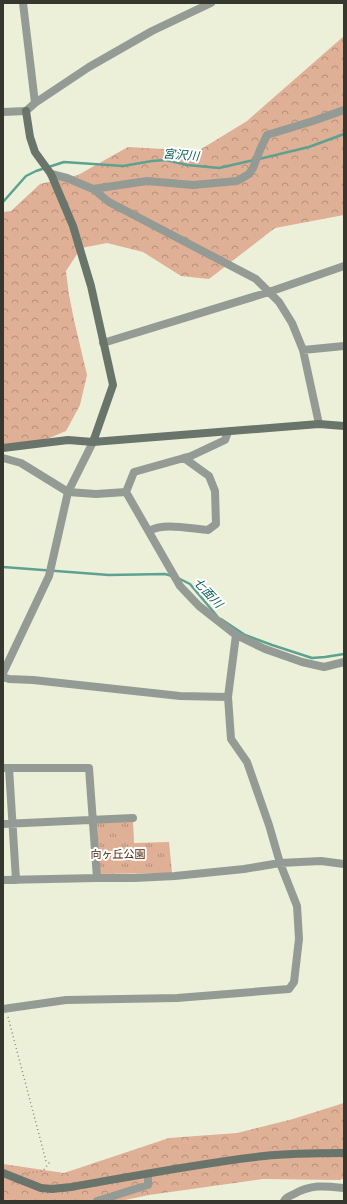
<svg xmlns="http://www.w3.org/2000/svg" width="347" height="1204" font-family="Montserrat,'Noto Sans JP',sans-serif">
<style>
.forest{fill:url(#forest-crowns)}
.park{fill:url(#park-tufts)}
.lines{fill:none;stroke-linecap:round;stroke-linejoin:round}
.stream{stroke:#5da291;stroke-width:2.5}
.path{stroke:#898b7c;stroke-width:1.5;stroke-dasharray:1 3;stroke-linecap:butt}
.street{stroke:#949b94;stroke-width:8}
.secondary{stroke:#69746a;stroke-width:8}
.labels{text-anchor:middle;stroke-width:4;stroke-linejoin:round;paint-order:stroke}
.park-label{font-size:11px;fill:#4e2305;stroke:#fff}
.water-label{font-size:12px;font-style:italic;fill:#0c6054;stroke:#fff}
</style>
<defs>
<pattern id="forest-crowns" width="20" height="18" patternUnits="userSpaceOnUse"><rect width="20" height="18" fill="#dfaf96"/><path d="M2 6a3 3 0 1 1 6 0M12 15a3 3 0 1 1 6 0" fill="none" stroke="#b68f7b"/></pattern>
<pattern id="park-tufts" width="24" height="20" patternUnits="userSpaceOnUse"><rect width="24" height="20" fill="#dfaf96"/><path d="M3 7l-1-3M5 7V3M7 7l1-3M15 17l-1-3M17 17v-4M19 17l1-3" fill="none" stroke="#b68f7b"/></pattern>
</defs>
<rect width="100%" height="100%" fill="#ecf0d9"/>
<path class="forest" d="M 344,36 L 344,215 L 275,228 L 209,279 L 181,276 L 143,252 L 107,243 L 81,248 L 66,271 L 69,295 L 74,320 L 87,375 L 80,405 L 66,431 L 28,447 L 3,449 L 3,212 L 11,211 L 40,184 L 78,175 L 128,147 L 198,151 L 247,121 Z
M 344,1103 L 344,1178 L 340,1180 L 263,1179 L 149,1195 L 120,1201 L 3,1201 L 3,1164 L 64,1173 L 169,1138 L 237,1133 L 293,1119 Z"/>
<path class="park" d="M 133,821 L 134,843 L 169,842 L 172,873 L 100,874 L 97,823 Z"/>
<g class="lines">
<path class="stream" d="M 259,159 L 309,147 L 344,134
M 3,202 L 26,176 L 36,171 L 64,162 L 123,166 L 152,161 L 166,160 L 187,165 L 219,168 L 254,160
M 3,567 L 109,575 L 165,574 L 172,576
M 178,578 L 190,584 L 217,616
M 221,619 L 245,635 L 272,645 L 312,658 L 325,657 L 344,654"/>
<path class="path" d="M 8,1017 L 46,1161 L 49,1163 L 43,1171 L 26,1173"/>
<path class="street" d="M 35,103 L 89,67 L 152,31 L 211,3
M 3,112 L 26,111 L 35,103 L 23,3
M 51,174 L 67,178 L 93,189 L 109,202 L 256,279 L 279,302 L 292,323 L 303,350 L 319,424
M 93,189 L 147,181 L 193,185 L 237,181 L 249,174 L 253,168 L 260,150 L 267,135 L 313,121 L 344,110
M 103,343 L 269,292 L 344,266
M 303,350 L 344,346
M 3,458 L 21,463 L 68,492 L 96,494 L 126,492 L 180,586 L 199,606 L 236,635 L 265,649 L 302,662 L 324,667 L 344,662
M 126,492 L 134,472 L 191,456 L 225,440 L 228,432
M 149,531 C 163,522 192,529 208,530 L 216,524 L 215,491 L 209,476 L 184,458
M 3,673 L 49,576 L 68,492 L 93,442
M 3,677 L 9,679 L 33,680 L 180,696 L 228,697
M 3,768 L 89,768 L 97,878
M 9,768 L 16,880
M 3,824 L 133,818
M 3,880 L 97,878 L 134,878 L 175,876 L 244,869 L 280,863 L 321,861 L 344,864
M 3,1009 L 66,1000 L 177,998 L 289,989 L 294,982 L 299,939 L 297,906 L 280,863 L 269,825 L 247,762 L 231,739 L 228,697 L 236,635
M 97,1201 L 148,1185 L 148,1174
M 284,1201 C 286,1197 290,1196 294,1194 C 312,1184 325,1186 344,1188"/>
<path class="secondary" d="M 26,111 L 30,137 L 35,152 L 51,174 L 73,226 L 91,286 L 113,385 L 93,442
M 3,448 L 68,440 L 93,442 L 319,424 L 344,426
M 3,1173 L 41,1188 L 52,1189 L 71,1187 C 135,1176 200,1163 264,1156 C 291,1153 317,1153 344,1153"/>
</g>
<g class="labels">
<g class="park-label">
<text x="118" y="858">向ヶ丘公園</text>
</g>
<g class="water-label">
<text transform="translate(181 155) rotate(5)" y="4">宮沢川</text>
<text transform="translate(208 593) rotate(47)" y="4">七面川</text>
</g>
</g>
<rect width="347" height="1204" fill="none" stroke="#36372e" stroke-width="8"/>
</svg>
